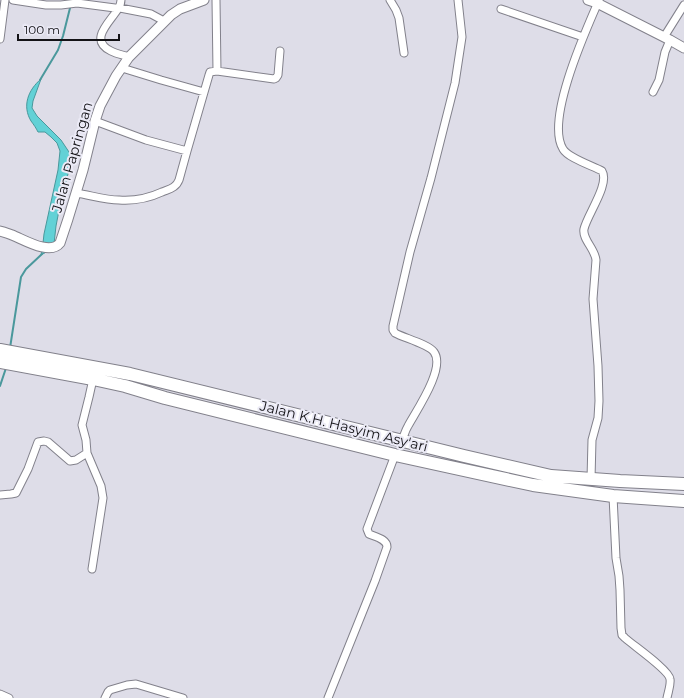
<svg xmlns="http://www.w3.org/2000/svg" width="684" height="698" font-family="Montserrat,sans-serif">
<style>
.water{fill:#62d1d6;stroke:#4a989c}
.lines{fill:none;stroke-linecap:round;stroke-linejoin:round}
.stream{stroke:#4a989c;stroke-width:2}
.minor-casing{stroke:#82818b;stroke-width:9}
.tertiary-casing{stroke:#82818b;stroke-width:11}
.trunk-casing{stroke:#82818b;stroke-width:14}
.minor{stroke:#fff;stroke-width:7}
.tertiary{stroke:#fff;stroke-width:9}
.trunk{stroke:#fff;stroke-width:12}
.labels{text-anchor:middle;stroke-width:4;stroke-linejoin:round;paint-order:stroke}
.street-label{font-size:14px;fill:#131216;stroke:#ebeaf6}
</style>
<rect width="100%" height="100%" fill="#dedde8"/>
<path class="water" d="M 41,79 L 33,101 L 32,108 L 37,116 L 61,140 L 69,152 L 71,158 L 70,165 L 68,174 L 61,200 L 56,226 L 54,244 L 50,250 L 41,255 L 43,243 L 44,234 L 58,170 L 60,151 L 57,143 L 51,137 L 45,132 L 38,132 C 36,128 34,125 31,121 C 22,106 28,90 41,79 Z"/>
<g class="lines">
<path class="stream" d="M 40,80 L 58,50 L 63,36 L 72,0
M 10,348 L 21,277 L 26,269 L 42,254
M 0,386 L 6,368"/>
<defs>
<path id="minor" d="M 13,0 L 46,5 L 61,5 L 77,3 L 115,8 L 120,8 L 151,14 L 164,21
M 121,0 C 121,3 120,6 118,9 C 110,22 88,40 111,51 C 117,54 123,55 129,57
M 216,0 L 217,71
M 390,0 L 396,10 L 399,18 L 404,53
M 501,9 L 583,37
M 664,37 L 684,5
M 0,39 L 5,0
M 122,68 L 161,80 L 204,92
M 653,92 L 659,80 L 665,52 L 670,40
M 95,121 L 146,140 L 187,151 L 209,75 L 210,72 L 217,71 L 274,79 L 276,78 L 278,75 L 280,51
M 76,193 C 90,195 105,200 119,200 C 133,201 149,198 162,192 C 169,189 176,188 179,180 L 187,151
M 402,440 C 404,436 405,431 408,426 C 416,411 446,368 434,352 C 428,344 404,338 395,333 L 393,330 L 393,326 L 410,252 L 431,178 L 455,83 L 462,37 L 458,0
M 87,453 L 101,486 L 103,498 L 92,569
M 591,479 L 592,440 L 598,418 L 599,401 L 598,366 L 593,299 L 596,260 C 595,249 582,239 584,229 C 587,215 610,184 602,171 C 593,166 568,158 563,149 C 545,120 586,30 599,0
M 0,495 L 11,494 L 16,493 L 28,469 L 38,442 L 44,441 L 48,442 L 70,461 L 76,460 L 87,453 L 86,440 L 82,425 L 89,397 L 93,379
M 613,496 L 616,558 L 619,576 L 620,590 L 621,628 L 622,635 L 625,638 C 634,646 669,670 670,679 C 671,685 668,692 667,698
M 0,694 L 9,698
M 105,698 L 108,692 L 110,690 L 127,685 L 136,684 L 183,698
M 328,698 L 375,581 L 387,547 C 387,539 376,537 369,534 L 367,529 L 395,455"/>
<path id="tertiary" d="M 588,0 L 597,3 L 670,40 L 684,48
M 0,231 C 4,232 8,233 12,235 C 23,239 50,256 60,243 L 68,219 L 83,170 L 95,121 L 100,106 L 116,76 L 129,57 L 171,15 L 180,9 L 204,0"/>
<path id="trunk" d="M 0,350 L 130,374 L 464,456 L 551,476 L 620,481 L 684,484
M 0,362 L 93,379 L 125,386 L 165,398 L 395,455 L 533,485 L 613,496 L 684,501"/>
</defs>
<use href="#minor" class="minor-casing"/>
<use href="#tertiary" class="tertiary-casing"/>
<use href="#trunk" class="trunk-casing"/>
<use href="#minor" class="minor"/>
<use href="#tertiary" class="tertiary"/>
<use href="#trunk" class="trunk"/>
</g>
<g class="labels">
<g class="street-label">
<text transform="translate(72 157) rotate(-74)" y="5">Jalan Papringan</text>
<text transform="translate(344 426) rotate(14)" y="5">Jalan K.H. Hasyim Asy'ari</text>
</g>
</g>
<path d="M18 34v6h101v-6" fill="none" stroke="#131216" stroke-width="2"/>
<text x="24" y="34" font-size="12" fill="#131216" stroke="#ebeaf6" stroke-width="3" paint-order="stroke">100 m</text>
</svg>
